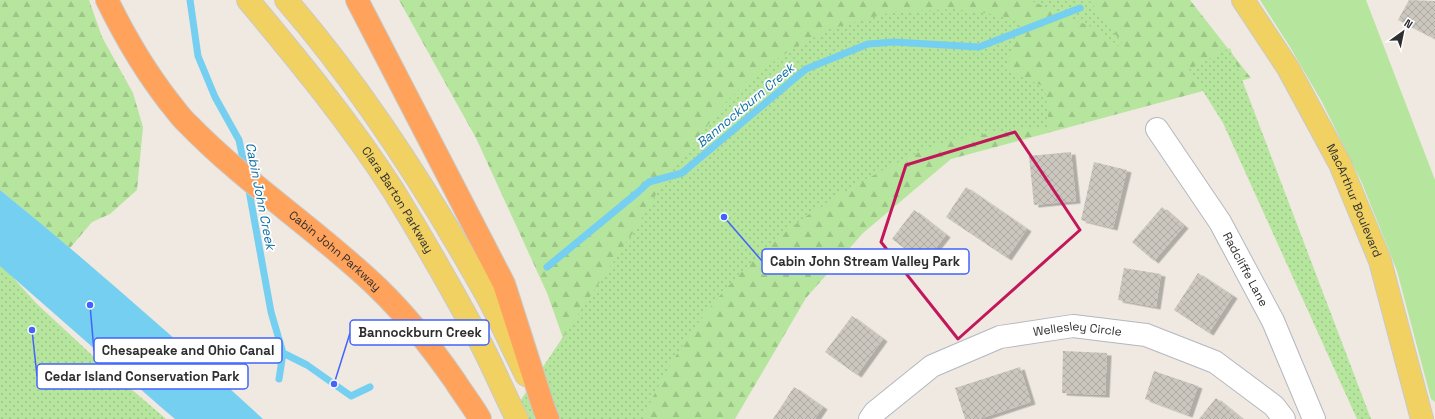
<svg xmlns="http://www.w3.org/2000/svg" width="1435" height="419" font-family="'Space Grotesk',sans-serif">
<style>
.grass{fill:#b6e59e}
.forest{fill:url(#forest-firs)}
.park{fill:url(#park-dots)}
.water{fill:#75cff0}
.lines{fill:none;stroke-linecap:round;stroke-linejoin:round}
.stream{stroke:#75cff0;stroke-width:7}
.building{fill:url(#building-cross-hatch);filter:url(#shadow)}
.minor-casing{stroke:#b4b7c1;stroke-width:24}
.major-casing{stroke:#c9c9c9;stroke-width:24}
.highway-casing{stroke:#c9c9c9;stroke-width:24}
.minor{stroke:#fff;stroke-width:22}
.major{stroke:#f2d163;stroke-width:22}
.highway{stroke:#ffa35c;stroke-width:22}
.marked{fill:none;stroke:#c2185b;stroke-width:3;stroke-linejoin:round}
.labels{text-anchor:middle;stroke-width:3.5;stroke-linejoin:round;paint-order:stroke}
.street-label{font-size:12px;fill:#2e2e2e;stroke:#fff}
.water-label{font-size:13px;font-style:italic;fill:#0d6fa3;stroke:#fff}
.leader{fill:none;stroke:#4264fb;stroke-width:1.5}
.callout-dot{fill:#4264fb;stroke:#fff;stroke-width:1.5}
.callout{fill:#fff;stroke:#4264fb;stroke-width:1.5}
.callout-label{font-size:13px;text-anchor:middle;font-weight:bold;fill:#2e2e2e}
</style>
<defs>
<pattern id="forest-firs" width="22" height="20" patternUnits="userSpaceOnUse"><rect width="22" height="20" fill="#b6e59e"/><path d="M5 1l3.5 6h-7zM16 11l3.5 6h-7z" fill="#9dc588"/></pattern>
<pattern id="park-dots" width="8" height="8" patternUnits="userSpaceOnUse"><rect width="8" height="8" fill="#b6e59e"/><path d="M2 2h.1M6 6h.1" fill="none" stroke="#9dc588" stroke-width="1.8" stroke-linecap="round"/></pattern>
<pattern id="building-cross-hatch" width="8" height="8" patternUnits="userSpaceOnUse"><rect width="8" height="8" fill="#cbc7bf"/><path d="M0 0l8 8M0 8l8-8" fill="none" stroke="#afaba4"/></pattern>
<filter id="shadow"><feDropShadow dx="4.5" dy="2.5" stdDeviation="0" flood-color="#0004"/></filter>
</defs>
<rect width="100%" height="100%" fill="#efe9e1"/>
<path class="grass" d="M 1260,0 L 1366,0 L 1435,180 L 1435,402 L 1431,399 L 1397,271 L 1362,183 L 1322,102 L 1290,47 Z"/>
<path class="forest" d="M 0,0 L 89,0 L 102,37 L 133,93 L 143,127 L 137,190 L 110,214 L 92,222 L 70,248 L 0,190 Z
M 399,0 L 1190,0 L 1251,78 L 951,159 L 863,233 L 806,298 L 735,419 L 592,419 L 547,293 L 476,138 Z"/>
<path class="park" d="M 1026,0 L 1089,0 L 1132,56 L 1096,29 L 1034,2 Z
M 955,9 L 998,15 L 1021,22 L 1005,69 L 1045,87 L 1049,127 C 1013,130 979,133 944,143 C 915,152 888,167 862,182 C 850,189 837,195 826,203 C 745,255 681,331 643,419 L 508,419 L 632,234 L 664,181 L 726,102 L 757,73 L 792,49 L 830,29 L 892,12 Z
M 1230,48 L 1371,419 L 1357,419 L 1223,123 L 1189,69 Z
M 0,263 L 36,303 L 94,357 L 166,419 L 0,419 Z"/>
<path class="water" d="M 0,190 C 90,263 177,340 263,419 L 175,419 L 162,408 L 0,266 Z"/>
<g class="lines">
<path class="stream" d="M 190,0 L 198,56 L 215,97 L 239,140 L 245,169
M 248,185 L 271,312 L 283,353 L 279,379
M 547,267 L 637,193 L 649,182 L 682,173 L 806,69 L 868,44 L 894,42 L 979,47 L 1080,8
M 283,353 L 307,365 L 351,396 L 370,387"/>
</g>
<path class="building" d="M 1409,0 L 1435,1 L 1435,39 L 1398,20 Z
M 1071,152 L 1076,201 L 1034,205 L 1029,156 Z
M 1094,162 L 1127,170 L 1113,228 L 1081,220 Z
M 966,187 L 1027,229 L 1007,258 L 946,217 Z
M 1162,207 L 1184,226 L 1154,261 L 1132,242 Z
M 914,210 L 946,235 L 924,263 L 892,239 Z
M 1124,268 L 1161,274 L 1156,307 L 1118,300 Z
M 1198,273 L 1233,296 L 1209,333 L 1174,310 Z
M 852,316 L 883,339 L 857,375 L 825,352 Z
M 1063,351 L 1107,353 L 1105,395 L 1062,393 Z
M 1020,367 L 1031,402 L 979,419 L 965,419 L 955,388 Z
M 1154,371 L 1198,386 L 1188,415 L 1145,399 Z
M 794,387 L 823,407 L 815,419 L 773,419 Z
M 1216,398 L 1242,419 L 1199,419 Z"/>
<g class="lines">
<defs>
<g id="minor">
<path id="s1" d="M 1157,129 L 1220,222 L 1273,321 L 1314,419"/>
<path id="s2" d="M 870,419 L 875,412 L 932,366 L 1000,337 L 1073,326 L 1146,335 L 1215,362 L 1274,406 L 1284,419"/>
</g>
<g id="major">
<path id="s3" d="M 248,0 C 299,61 350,123 393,190 C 422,237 450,286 476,334 C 491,362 503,391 517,419"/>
<path d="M 286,0 C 364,90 429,192 487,296 C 501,322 513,349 526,375"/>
<path id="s4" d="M 1243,0 L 1288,68 L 1340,164 L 1380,261 L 1422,419"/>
</g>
<g id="highway">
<path id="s5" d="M 107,0 C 125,37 145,71 170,103 C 176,110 181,118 188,124 C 246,184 318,230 378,288 C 407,316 432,348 455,381 C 463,394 473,406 480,419"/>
<path d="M 357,0 L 504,284 L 544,409 L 548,419"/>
</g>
</defs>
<use href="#minor" class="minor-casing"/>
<use href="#major" class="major-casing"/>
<use href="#highway" class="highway-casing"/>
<use href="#minor" class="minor"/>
<use href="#major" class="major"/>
<use href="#highway" class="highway"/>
</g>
<path class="marked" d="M 1015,132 L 1080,230 L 958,339 L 881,242 L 906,165 Z"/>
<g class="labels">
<g class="street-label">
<text dy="4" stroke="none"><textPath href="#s3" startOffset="250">Clara Barton Parkway</textPath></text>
<text dy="4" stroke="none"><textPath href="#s4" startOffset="230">MacArthur Boulevard</textPath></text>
<text dy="4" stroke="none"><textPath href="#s5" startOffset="343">Cabin John Parkway</textPath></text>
<text dy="4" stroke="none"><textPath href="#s1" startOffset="166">Radcliffe Lane</textPath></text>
<text dy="4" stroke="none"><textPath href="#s2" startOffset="234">Wellesley Circle</textPath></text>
</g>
<g class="water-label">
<text transform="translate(745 105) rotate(-40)" y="5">Bannockburn Creek</text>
<text transform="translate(261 196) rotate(79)" y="5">Cabin John Creek</text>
</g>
</g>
<path class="leader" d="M724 217L762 261M334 384L350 333M90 305L94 351M32 330L37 376"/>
<g class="callout-dot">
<circle cx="724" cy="217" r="4"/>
<circle cx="334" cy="384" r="4"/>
<circle cx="90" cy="305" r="4"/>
<circle cx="32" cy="330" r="4"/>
</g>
<g class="callout">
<rect x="762" y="249" width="207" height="25" rx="4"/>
<rect x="350" y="320" width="139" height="25" rx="4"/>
<rect x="94" y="338" width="188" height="25" rx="4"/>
<rect x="37" y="364" width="211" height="25" rx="4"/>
</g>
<g class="callout-label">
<text x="865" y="266">Cabin John Stream Valley Park</text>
<text x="420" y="337">Bannockburn Creek</text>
<text x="188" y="355">Chesapeake and Ohio Canal</text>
<text x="142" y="381">Cedar Island Conservation Park</text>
</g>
<g transform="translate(1403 32) rotate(33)" stroke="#ffffff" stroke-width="3" paint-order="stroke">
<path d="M0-3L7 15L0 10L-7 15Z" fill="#2e2e2e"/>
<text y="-6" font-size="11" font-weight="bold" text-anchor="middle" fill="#2e2e2e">N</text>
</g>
</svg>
